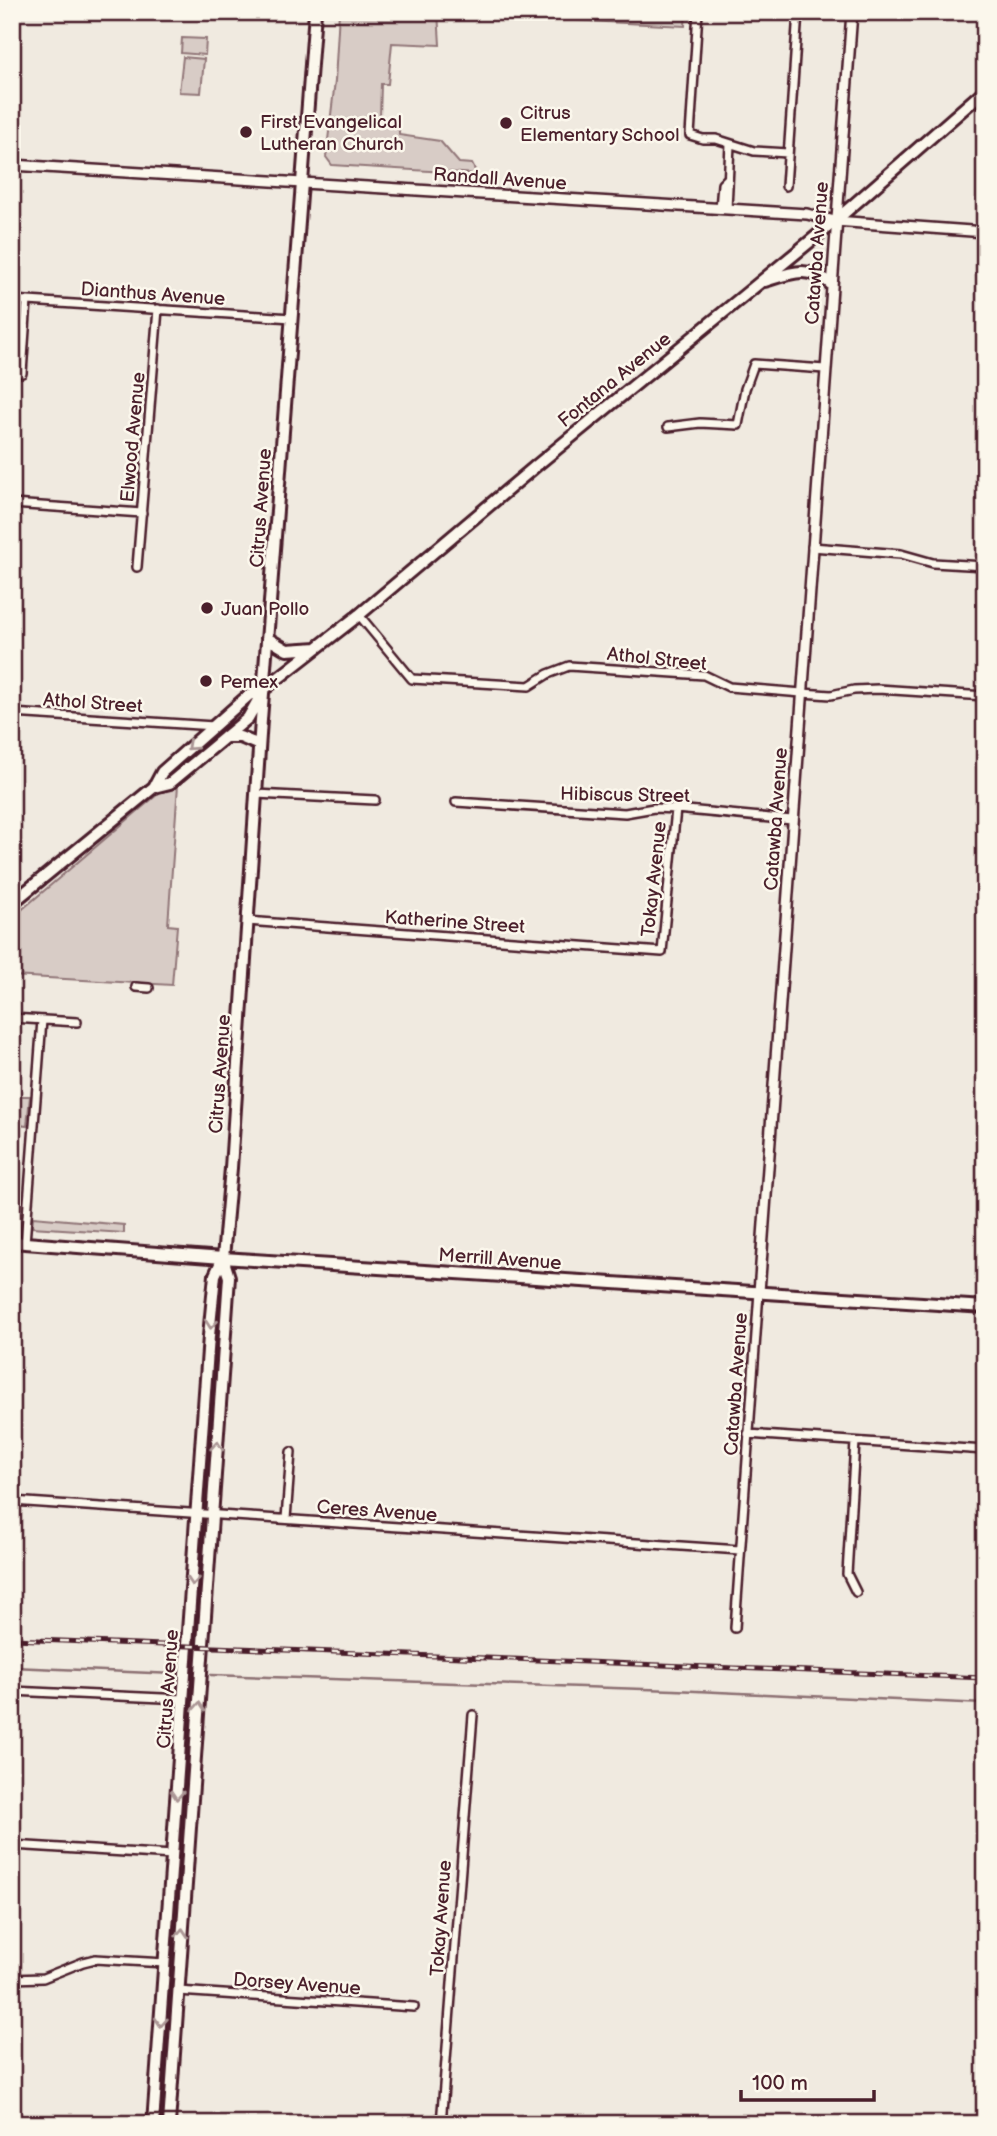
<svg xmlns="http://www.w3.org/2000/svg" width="997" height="2136" font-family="'Balsamiq Sans',sans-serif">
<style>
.green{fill:#d8ccc6;stroke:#917678;stroke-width:2}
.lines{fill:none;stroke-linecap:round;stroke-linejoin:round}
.stream{stroke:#8c6f72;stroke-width:2.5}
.minor-casing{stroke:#4a1f2b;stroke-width:12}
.tertiary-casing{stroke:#4a1f2b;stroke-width:14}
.secondary-casing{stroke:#4a1f2b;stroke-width:16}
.minor{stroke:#fbf7ec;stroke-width:7}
.tertiary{stroke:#fbf7ec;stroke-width:9}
.secondary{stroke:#fbf7ec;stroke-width:10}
.rail-casing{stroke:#4a1f2b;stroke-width:5}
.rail{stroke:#fbf7ec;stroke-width:2.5;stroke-dasharray:8;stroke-linecap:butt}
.oneway{stroke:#ab9695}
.poi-dot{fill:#4a1f2b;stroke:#fbf7ec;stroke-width:2.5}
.labels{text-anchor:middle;stroke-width:5;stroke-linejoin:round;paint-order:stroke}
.poi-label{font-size:19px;fill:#4a1f2b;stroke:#fbf7ec;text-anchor:start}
.street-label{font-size:19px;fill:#4a1f2b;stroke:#fbf7ec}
</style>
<rect width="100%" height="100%" fill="#f0eae0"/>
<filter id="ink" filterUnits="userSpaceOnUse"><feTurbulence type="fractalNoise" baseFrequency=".0143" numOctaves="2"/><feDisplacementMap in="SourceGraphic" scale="14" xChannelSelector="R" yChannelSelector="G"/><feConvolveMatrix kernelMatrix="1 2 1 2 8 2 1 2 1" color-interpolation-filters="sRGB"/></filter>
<g filter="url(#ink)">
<path class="green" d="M 339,12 L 438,12 L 440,45 L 392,43 L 388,84 L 381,84 L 380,118 L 399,119 L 399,135 L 440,141 L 459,163 L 472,164 L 477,174 L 332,165 L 326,157 L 335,81 Z
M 457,12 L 686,12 L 685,26 L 605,22 Z
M 182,38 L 206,39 L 205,55 L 181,53 Z
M 183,57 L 204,59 L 201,93 L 179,92 Z
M 178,785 L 168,925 L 177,926 L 172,985 L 12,976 L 12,918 L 165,788 Z
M 12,1096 L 30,1096 L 27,1126 L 12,1124 Z
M 33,1217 L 124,1225 L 124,1233 L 32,1227 Z"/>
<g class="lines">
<path class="stream" d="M 12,1667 L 175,1674
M 211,1675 L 674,1690 L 985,1704"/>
<defs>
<path id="minor" d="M 698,12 L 690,135 L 703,139 L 716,139 L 754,151 L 788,153
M 786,186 L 798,12
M 720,209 L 722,184 L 727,179
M 727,209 L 730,144
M 12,300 L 292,318
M 22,373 L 27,301
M 668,427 L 700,423 L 738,425 L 745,389 L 754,364 L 825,369
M 12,504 L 142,513
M 812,547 L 901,554 L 933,563 L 985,566
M 137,567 L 158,309
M 359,615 L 412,679 L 529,686 L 548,674 L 569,666 L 704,675 L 729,687 L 802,693 L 831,695 L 854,690 L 878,689 L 985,696
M 12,713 L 214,726
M 256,794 L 375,800
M 456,802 L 625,813 L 654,808 L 676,809 L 792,820
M 247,921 L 662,952 L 676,809
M 136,987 L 149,988
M 12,1018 L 77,1022
M 25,1243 L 42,1020
M 748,1434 L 985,1450
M 855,1442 L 847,1574 L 856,1592
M 12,1501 L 740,1550
M 286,1519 L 291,1452
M 735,1628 L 759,1292
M 12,1691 L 184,1699
M 12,1845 L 173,1855
M 12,1979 L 43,1978 L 83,1962 L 95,1959 L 165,1963
M 178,1991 L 414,2007
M 441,2124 L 473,1715"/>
<path id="tertiary" d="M 12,165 L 807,214 L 835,221 L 985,232
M 759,1292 L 852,12"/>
<path id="secondary" d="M 765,281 C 790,273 809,264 831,284
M 267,638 L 287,650 L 317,648
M 225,737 L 240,737 L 259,745
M 154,787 L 170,783 L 248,718 L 261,695
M 12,903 L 154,787 L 162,772 L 249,695 L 263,690 L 359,615 L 537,465 L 835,221 L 985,90
M 12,1242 L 223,1258 L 985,1307
M 153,2124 L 209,1336 L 215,1275 L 223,1258 L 231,1168 L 261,720 L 315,12
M 169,2124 L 229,1277 L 223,1258"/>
</defs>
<use href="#minor" class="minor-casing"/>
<use href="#tertiary" class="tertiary-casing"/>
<use href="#secondary" class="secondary-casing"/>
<use href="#minor" class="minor"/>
<use href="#tertiary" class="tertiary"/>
<use href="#secondary" class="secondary"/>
<defs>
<path id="rail" d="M 12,1639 L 985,1678"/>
</defs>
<use href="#rail" class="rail-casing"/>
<use href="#rail" class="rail"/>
</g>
<defs><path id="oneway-chevron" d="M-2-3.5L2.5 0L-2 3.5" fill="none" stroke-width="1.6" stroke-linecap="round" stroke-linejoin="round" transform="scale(1.75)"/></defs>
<g class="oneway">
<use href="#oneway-chevron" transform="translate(191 746) rotate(138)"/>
<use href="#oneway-chevron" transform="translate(211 1324) rotate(96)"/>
<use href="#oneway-chevron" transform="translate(217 1446) rotate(-86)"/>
<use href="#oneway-chevron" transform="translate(193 1581) rotate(95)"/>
<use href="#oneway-chevron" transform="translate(199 1707) rotate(-86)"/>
<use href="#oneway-chevron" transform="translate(177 1795) rotate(94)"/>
<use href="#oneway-chevron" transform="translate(182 1933) rotate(-86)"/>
<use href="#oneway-chevron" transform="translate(161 2022) rotate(94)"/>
</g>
</g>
<g class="poi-dot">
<circle cx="506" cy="123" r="7"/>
<circle cx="246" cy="132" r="7"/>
<circle cx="207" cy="608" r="7"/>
<circle cx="206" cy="681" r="7"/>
</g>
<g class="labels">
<g class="poi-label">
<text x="520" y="119">Citrus<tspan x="520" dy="22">Elementary School</tspan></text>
<text x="260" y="128">First Evangelical<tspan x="260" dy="22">Lutheran Church</tspan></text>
<text x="221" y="615">Juan Pollo</text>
<text x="220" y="688">Pemex</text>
</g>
<g class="street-label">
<text transform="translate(500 178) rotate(4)" y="7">Randall Avenue</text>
<text transform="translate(816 253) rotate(-86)" y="7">Catawba Avenue</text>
<text transform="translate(153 293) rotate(4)" y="7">Dianthus Avenue</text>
<text transform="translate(614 379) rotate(-39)" y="7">Fontana Avenue</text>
<text transform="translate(132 437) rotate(-85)" y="7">Elwood Avenue</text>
<text transform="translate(260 508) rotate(-86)" y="7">Citrus Avenue</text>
<text transform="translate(657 658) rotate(6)" y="7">Athol Street</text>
<text transform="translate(93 702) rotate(4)" y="7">Athol Street</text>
<text transform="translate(625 794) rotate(1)" y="7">Hibiscus Street</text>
<text transform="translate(775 819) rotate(-86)" y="7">Catawba Avenue</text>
<text transform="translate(653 879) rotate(-84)" y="7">Tokay Avenue</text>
<text transform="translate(455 921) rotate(4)" y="7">Katherine Street</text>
<text transform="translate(219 1074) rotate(-86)" y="7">Citrus Avenue</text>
<text transform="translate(500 1258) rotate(4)" y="7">Merrill Avenue</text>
<text transform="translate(735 1384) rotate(-86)" y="7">Catawba Avenue</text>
<text transform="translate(377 1510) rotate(4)" y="7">Ceres Avenue</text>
<text transform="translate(167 1689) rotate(-86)" y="7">Citrus Avenue</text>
<text transform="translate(440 1918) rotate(-86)" y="7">Tokay Avenue</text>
<text transform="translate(297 1983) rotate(4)" y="7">Dorsey Avenue</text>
</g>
</g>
<rect width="997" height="2136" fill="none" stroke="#fbf7ec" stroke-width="42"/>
<rect x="21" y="21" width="955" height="2094" fill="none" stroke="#4a1f2b" stroke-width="2.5" filter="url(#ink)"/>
<path d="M741 2090v10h133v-10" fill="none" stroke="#4a1f2b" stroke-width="3.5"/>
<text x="752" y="2090" font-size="21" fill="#4a1f2b" stroke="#fbf7ec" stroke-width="5" paint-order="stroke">100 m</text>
</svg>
